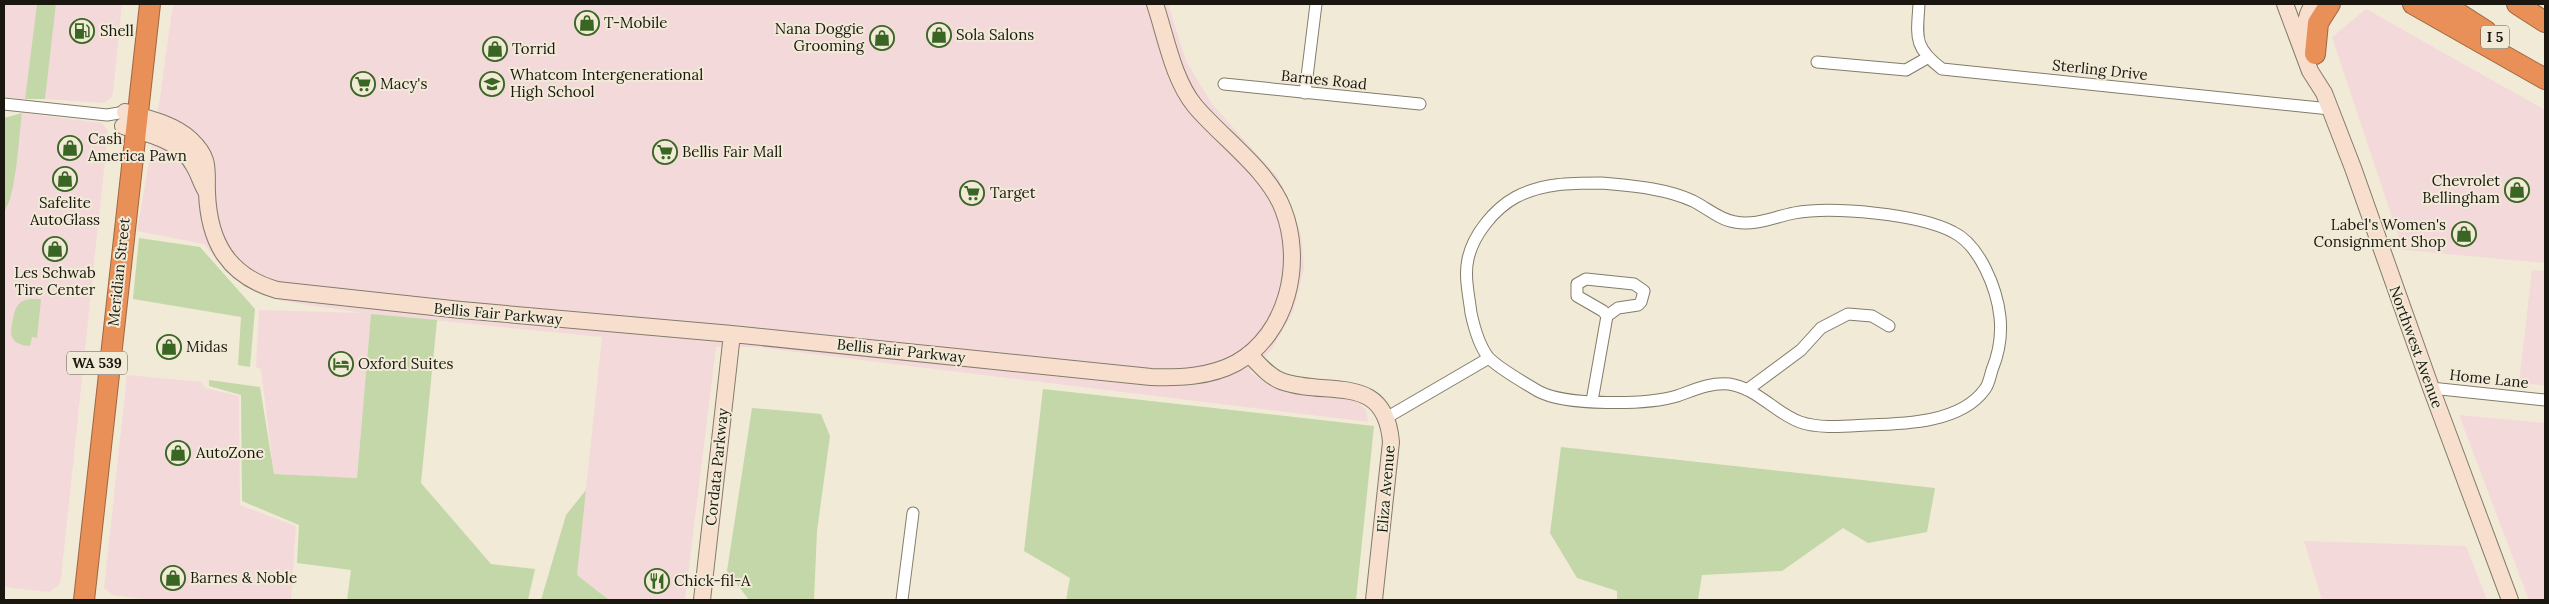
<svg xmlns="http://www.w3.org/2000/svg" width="2549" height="604" font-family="Lora,serif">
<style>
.commercial{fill:#f4d9da}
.green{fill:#c4d7a8}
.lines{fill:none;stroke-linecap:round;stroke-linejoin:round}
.street-casing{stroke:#827c6b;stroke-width:13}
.secondary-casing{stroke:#827c6b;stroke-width:18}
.highway-casing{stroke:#a0663f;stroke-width:22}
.street{stroke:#fff;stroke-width:11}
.secondary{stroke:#f8decd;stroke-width:16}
.highway{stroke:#e89058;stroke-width:20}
.labels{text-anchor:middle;stroke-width:4;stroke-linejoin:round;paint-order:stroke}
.shield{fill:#f1ead7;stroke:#5a564c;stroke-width:1}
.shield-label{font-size:14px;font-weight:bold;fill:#1a1711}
.poi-label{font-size:15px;fill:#1a1711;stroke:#f1ead7;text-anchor:start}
.street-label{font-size:15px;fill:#1a1711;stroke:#f1ead7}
</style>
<rect width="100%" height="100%" fill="#f1ead7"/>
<path class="commercial" d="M 4,4 L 37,4 L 25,99 L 4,97 Z
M 56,4 L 122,4 L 113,93 L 111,98 L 103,103 L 45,99 Z
M 173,4 L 1168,4 L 1186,61 L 1212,104 L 1277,176 L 1287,196 L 1301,234 L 1304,268 L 1293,312 L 1272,349 L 1250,372 L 1269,385 L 1289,392 L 1354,400 L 1366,409 L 1368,422 L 755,347 L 716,347 L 685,600 L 609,600 L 577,575 L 602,337 L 371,314 L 357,478 L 274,474 L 261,369 L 256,367 L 259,310 L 364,313 L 281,301 L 241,283 L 218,262 L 204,244 L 137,231 L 159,104 Z
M 2366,9 L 2545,110 L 2545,263 L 2403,250 L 2332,37 Z
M 22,113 L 102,123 L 108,131 L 61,579 L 59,585 L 49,592 L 4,587 L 4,212 L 8,207 L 13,180 Z
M 2532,270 L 2545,271 L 2545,386 L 2519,382 Z
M 127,375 L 202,382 L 205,388 L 239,396 L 240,505 L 296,526 L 291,600 L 150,600 L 112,595 L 104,588 Z
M 2459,415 L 2545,423 L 2545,600 L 2529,600 Z
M 2304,541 L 2466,546 L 2487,600 L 2322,600 Z"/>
<path class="green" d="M 37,4 L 56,4 L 45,99 L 25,99 Z
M 22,113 C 19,134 16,198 4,212 L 4,118 Z
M 139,238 L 200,247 L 255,309 L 250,367 L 238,365 L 241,317 L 133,299 Z
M 30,299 L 41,299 L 37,338 L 32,337 L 30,346 C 10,344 9,336 13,319 C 14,314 15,308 19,304 C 21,301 26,300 30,299 Z
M 371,314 L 437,320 L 421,483 L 491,564 L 535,569 L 528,600 L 347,600 L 351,570 L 297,563 L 299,525 L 242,501 L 241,395 L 209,386 L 209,380 L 260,387 L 274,474 L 357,478 Z
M 1043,389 L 1374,426 L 1356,600 L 1066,600 L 1070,578 L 1024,551 Z
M 752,408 L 821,414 L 830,436 L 817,531 L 814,600 L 749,600 L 727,571 Z
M 1561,447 L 1935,488 L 1927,532 L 1868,543 L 1843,528 L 1782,571 L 1702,575 L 1698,600 L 1617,600 L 1617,591 L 1577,578 L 1550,533 Z
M 586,490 L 577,575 L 609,600 L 541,600 L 566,515 Z"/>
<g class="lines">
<defs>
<path id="street" d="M 1919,4 C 1917,37 1913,47 1942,69 L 2330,109
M 1817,62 L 1906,70 L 1927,58
M 1224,84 L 1420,104
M 1305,93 L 1316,4
M 4,104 L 107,115 L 125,112
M 1601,183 C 1632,186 1665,188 1693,201 C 1707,208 1720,220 1735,222 C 1756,226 1774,217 1794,213 C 1832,206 1919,214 1953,232 C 1980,245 1997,289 2000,317 C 2002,336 1999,353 1992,370 C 1990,376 1989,384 1985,389 C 1961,423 1904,424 1867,425 C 1847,426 1819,429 1800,422 C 1775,413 1757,388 1729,384 C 1711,382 1694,390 1677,396 C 1647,405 1565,406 1538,391 C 1526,384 1496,366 1488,357 C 1479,345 1474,327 1471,313 C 1469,296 1464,276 1468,259 C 1473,235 1494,209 1516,197 C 1543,183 1571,183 1601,183 Z
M 1586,279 L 1634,284 L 1644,291 L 1641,302 L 1638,305 L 1618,308 L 1607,316 L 1603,311 L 1577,296 L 1577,284 Z
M 2431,388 L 2545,400
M 1747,390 L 1801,350 L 1821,328 L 1848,314 L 1872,316 L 1889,326
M 1592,401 L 1607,316
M 1386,418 L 1489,358
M 902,600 L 913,513"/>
<path id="secondary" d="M 2285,4 L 2310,71 L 2324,93 L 2353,168 L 2431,388 L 2510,600
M 2311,46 C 2305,31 2303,17 2314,4
M 125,112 C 147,118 174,124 191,140 C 211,159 206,170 207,193 C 209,242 228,276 277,290 L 461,310 L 732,334 L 1151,377 C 1179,378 1210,377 1236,363 C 1288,334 1304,262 1283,209 C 1268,170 1222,138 1195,106 C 1173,79 1166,37 1155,4
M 123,126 C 148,134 181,140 194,166 C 199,174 201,183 206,191
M 1249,354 C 1259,364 1268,376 1281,381 C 1328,398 1385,371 1391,442 L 1374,600
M 702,600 L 732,334"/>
<path id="highway" d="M 2413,4 L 2545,79
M 2444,4 L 2486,31
M 2517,4 L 2545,22
M 2315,54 L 2318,23 L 2330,4
M 84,600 L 150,4"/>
</defs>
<use href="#street" class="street-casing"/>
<use href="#secondary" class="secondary-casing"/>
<use href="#highway" class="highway-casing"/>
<use href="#street" class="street"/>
<use href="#secondary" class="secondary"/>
<use href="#highway" class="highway"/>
</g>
<defs>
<symbol id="shop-ring" viewBox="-11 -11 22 22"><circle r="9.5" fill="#f1ead7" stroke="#3a6624" stroke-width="1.5"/><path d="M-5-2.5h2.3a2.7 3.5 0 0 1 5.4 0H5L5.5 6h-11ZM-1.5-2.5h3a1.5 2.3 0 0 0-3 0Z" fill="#3a6624"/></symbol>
<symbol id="fuel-ring" viewBox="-11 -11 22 22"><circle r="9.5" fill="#f1ead7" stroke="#3a6624" stroke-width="1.5"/><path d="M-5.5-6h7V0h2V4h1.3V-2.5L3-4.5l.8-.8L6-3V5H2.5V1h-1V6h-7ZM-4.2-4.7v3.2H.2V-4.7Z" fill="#3a6624"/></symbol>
<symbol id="supermarket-ring" viewBox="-11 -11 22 22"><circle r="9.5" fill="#f1ead7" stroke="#3a6624" stroke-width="1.5"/><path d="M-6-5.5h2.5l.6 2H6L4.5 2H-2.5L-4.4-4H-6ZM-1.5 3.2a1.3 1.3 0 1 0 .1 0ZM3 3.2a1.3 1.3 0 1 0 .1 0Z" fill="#3a6624"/></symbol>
<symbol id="school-ring" viewBox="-11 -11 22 22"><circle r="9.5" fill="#f1ead7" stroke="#3a6624" stroke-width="1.5"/><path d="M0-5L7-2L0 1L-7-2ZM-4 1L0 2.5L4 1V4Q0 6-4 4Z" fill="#3a6624"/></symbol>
<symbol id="hotel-ring" viewBox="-11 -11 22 22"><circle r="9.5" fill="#f1ead7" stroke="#3a6624" stroke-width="1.5"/><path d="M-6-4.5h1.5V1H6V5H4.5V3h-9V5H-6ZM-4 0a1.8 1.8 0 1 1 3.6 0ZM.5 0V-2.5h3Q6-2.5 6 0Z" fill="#3a6624"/></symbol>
<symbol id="restaurant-ring" viewBox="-11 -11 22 22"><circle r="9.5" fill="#f1ead7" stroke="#3a6624" stroke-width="1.5"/><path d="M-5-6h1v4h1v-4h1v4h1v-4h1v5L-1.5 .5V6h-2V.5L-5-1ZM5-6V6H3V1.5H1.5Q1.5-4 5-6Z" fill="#3a6624"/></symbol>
</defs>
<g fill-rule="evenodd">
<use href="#shop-ring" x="573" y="9" width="28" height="28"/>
<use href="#fuel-ring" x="68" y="17" width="28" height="28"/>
<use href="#shop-ring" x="925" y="21" width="28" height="28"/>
<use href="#shop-ring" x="868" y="24" width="28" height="28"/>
<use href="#shop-ring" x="481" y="35" width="28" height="28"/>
<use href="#supermarket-ring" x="349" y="70" width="28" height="28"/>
<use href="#school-ring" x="478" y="70" width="28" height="28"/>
<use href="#shop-ring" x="56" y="134" width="28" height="28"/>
<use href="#supermarket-ring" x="651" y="138" width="28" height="28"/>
<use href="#shop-ring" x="51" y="165" width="28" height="28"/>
<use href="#shop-ring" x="2503" y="176" width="28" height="28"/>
<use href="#supermarket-ring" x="958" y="179" width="28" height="28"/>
<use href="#shop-ring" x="2450" y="220" width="28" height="28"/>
<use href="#shop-ring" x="41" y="235" width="28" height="28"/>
<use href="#shop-ring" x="155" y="333" width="28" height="28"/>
<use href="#hotel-ring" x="327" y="350" width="28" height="28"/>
<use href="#shop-ring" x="164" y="439" width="28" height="28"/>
<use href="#shop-ring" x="159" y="564" width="28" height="28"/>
<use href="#restaurant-ring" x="643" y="567" width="28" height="28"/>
</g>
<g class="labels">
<g class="shield">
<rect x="2481" y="25.5" width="28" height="23" rx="4"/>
<rect x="67" y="351.5" width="60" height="23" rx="4"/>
</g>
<g class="shield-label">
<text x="2495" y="42">I 5</text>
<text x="97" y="368">WA 539</text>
</g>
<g class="poi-label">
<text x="604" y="28">T-Mobile</text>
<text x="864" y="34" text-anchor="end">Nana Doggie<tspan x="864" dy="17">Grooming</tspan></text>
<text x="100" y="36">Shell</text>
<text x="956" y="40">Sola Salons</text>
<text x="512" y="54">Torrid</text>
<text x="510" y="80">Whatcom Intergenerational<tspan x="510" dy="17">High School</tspan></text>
<text x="380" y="89">Macy's</text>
<text x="88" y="144">Cash<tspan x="88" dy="17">America Pawn</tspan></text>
<text x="682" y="157">Bellis Fair Mall</text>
<text x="2500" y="186" text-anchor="end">Chevrolet<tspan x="2500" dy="17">Bellingham</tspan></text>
<text x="990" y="198">Target</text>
<text x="65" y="208" text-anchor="middle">Safelite<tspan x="65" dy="17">AutoGlass</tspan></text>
<text x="2446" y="230" text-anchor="end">Label's Women's<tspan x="2446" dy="17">Consignment Shop</tspan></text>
<text x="55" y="278" text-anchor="middle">Les Schwab<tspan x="55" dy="17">Tire Center</tspan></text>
<text x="186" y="352">Midas</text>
<text x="358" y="369">Oxford Suites</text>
<text x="196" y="458">AutoZone</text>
<text x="190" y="583">Barnes &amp; Noble</text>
<text x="674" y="586">Chick-fil-A</text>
</g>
<g class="street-label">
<text transform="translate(2100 70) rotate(6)" y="5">Sterling Drive</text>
<text transform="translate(1324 80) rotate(6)" y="5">Barnes Road</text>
<text transform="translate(119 272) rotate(-84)" y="5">Meridian Street</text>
<text transform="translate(498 314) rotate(5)" y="5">Bellis Fair Parkway</text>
<text transform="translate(2416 347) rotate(70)" y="5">Northwest Avenue</text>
<text transform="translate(901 351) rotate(6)" y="5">Bellis Fair Parkway</text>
<text transform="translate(2489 379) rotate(6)" y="5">Home Lane</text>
<text transform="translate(717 467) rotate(-84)" y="5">Cordata Parkway</text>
<text transform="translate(1386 489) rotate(-85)" y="5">Eliza Avenue</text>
</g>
</g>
<rect width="2549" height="604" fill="none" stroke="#1a1711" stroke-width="10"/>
</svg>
